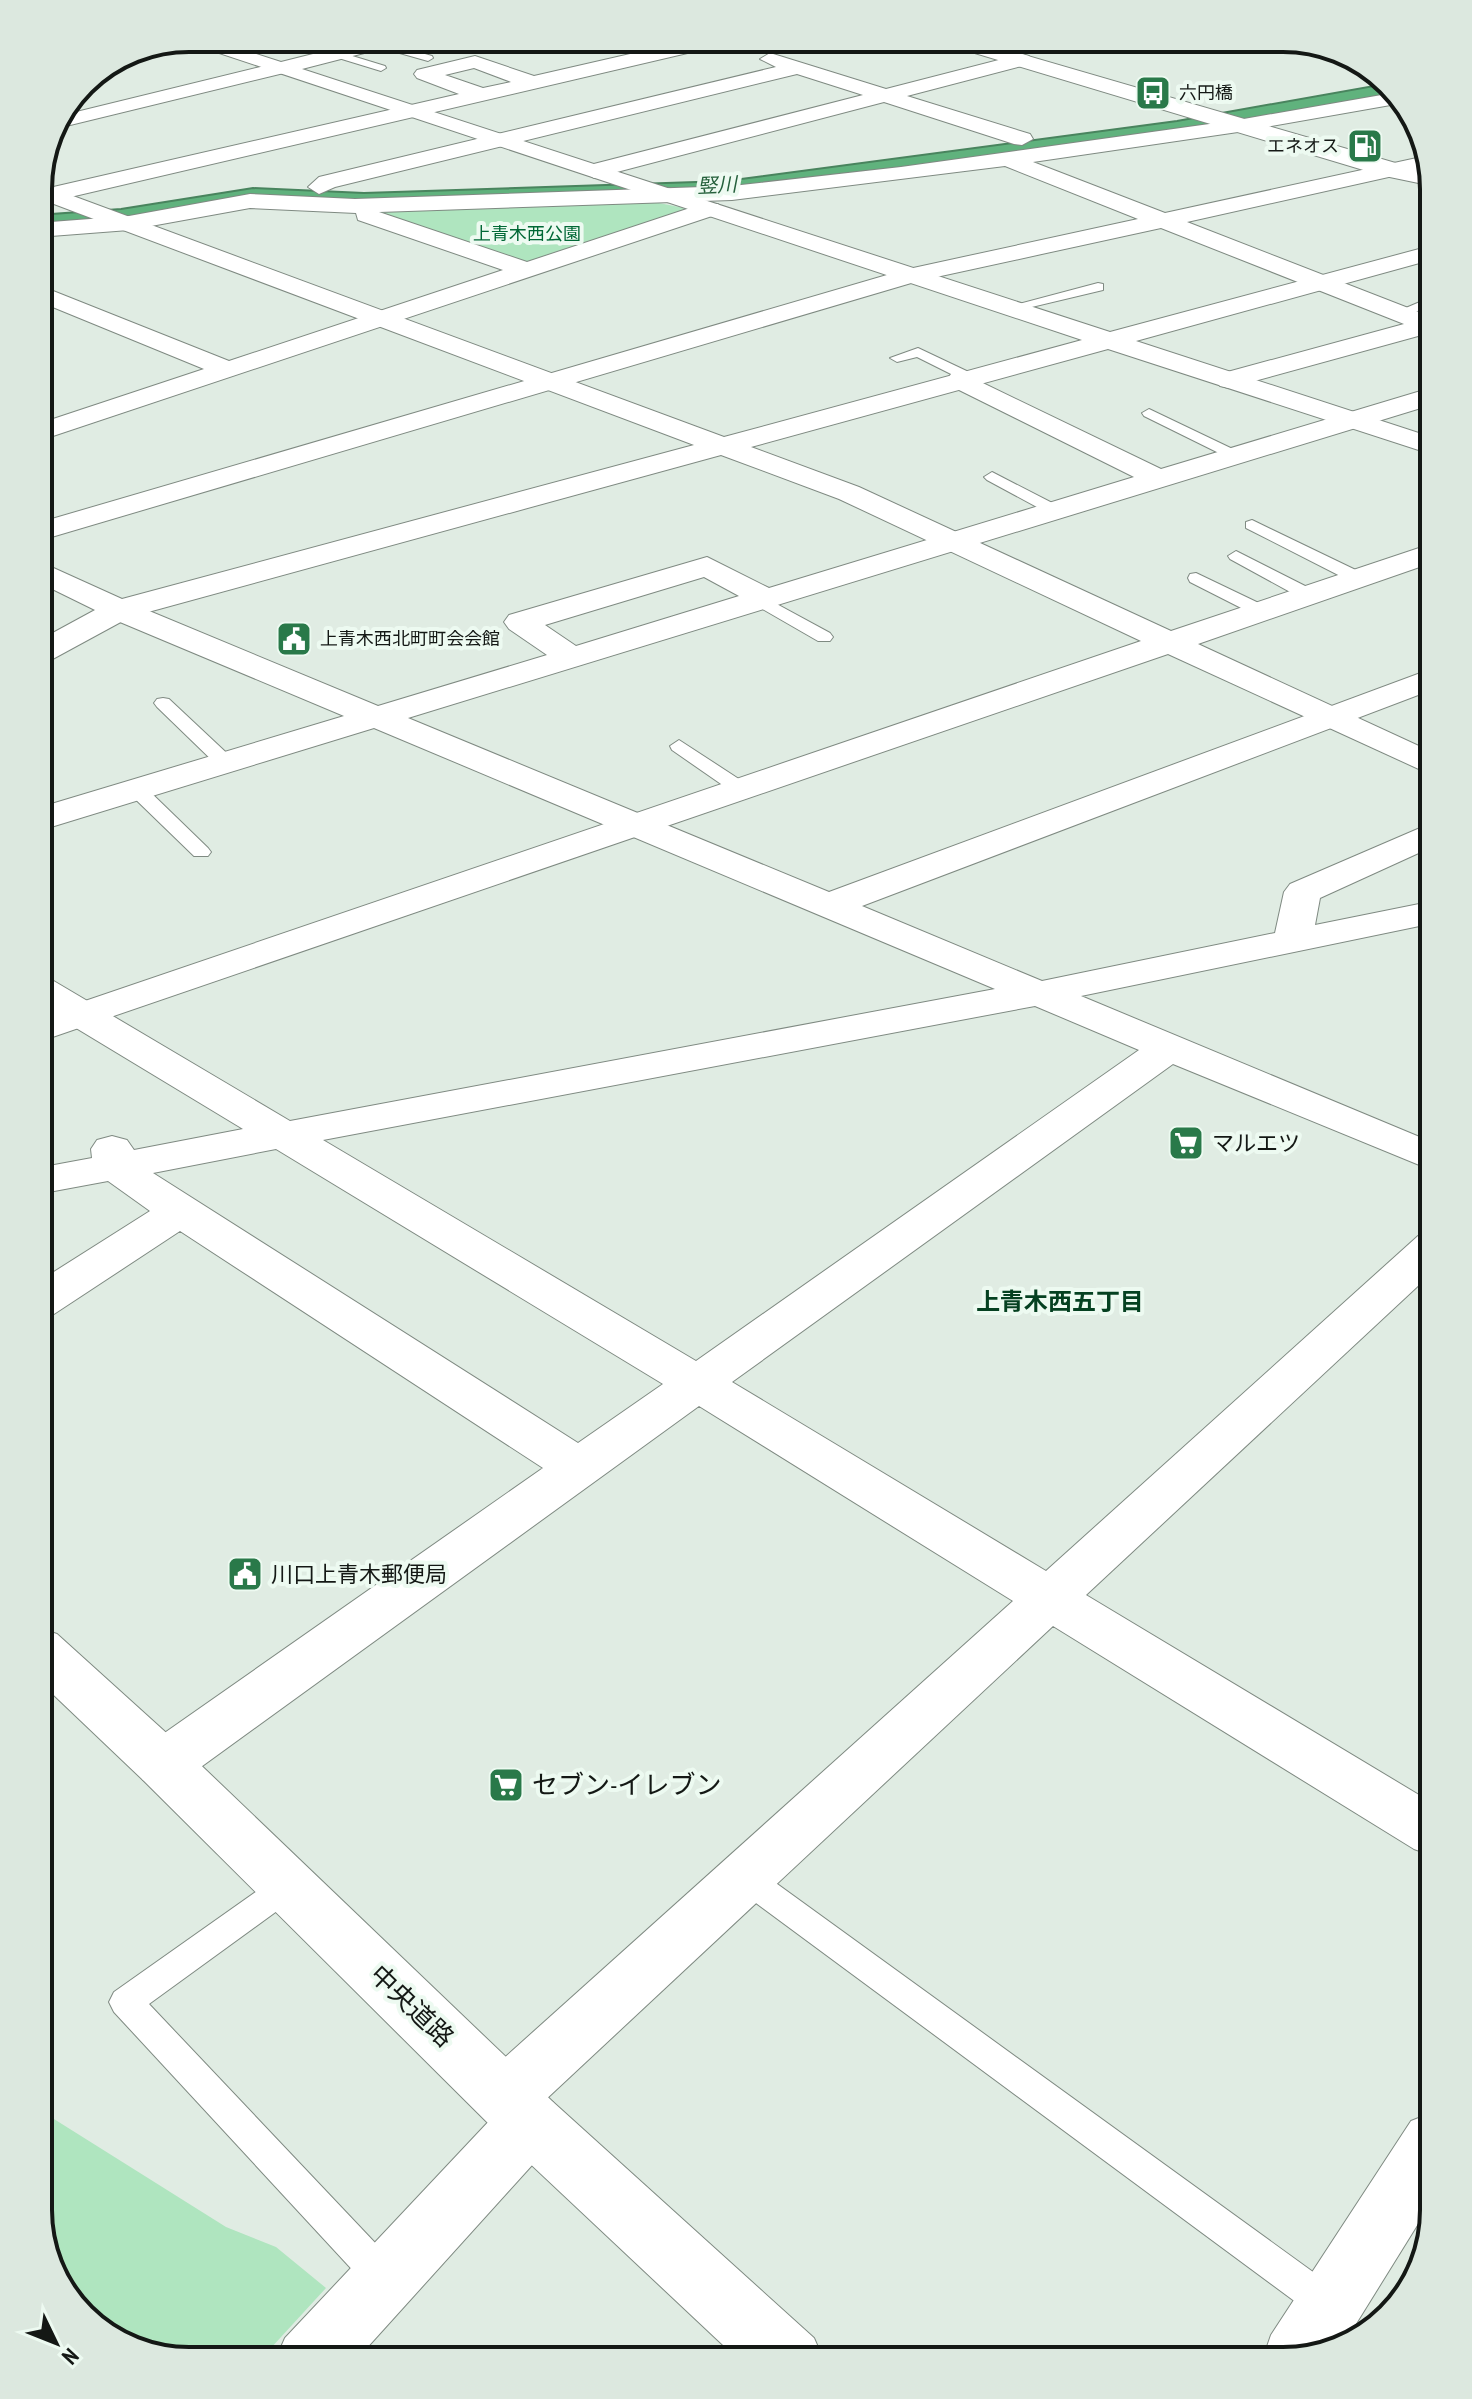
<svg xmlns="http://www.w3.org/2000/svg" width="1472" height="2399" font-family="'PT Sans Narrow','Noto Sans JP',sans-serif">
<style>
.green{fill:#afe5bf}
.water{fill:#60b27d;stroke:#49845e;stroke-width:2}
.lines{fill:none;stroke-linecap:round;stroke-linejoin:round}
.service-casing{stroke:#7f8a82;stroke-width:2}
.minor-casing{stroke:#7f8a82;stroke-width:2}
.tertiary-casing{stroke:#7f8a82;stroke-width:2}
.secondary-casing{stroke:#7f8a82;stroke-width:2}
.service{fill:#fff;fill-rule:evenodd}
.minor{fill:#fff;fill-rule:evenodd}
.tertiary{fill:#fff;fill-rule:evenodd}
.secondary{fill:#fff;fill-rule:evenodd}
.labels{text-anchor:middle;stroke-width:8;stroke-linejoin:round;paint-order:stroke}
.far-poi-label{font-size:18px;fill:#141815;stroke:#edfaf1;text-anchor:start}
.far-park-label{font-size:18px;fill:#016836;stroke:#edfaf1}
.far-water-label{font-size:20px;font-style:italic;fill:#25603c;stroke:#edfaf1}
.poi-label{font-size:22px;fill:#141815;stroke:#edfaf1;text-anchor:start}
.neighbourhood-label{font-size:24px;font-weight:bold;fill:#054121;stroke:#edfaf1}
.near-poi-label{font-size:26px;fill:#141815;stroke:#edfaf1;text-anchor:start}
.near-street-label{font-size:26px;fill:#141815;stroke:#edfaf1}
.rim{fill:none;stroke:#141815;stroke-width:4}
</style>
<rect width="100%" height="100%" fill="#e0ece3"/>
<path class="green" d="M 649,201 L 684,208 L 681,214 L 534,263 L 517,263 L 376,216 L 380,210 Z
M 46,2114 L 226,2227 L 276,2247 L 326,2288 L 259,2361 L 179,2361 L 105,2336 L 54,2277 L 38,2210 L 38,2120 Z"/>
<path class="water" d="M 1385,84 L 1395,95 L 1264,118 L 756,188 L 386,203 L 274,199 L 138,219 L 38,228 L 38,215 L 121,209 L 253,188 L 364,193 L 726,181 L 1177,121 Z"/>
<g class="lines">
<defs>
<path id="service" d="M 439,38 L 456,38 L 481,47 L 476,50 Z
M 379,41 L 432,56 L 433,58 L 428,61 L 375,46 L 375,42 Z
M 336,51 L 385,66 L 386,68 L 381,71 L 332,56 L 331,54 Z
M 1098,283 L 1103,284 L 1103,290 L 1011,312 L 1004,308 Z
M 1434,296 L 1434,305 L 1401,317 L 1394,313 Z
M 918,348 L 975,375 L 977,378 L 975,381 L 965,381 L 917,357 L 897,362 L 890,358 Z
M 1149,409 L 1241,453 L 1244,456 L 1236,461 L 1231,459 L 1144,416 L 1142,413 Z
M 992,472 L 1060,507 L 1062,510 L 1060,513 L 1048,513 L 987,480 L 984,477 Z
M 1252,520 L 1364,574 L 1366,578 L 1358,583 L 1352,582 L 1246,528 L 1246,522 Z
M 1236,551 L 1315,591 L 1317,595 L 1315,599 L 1303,599 L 1230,559 L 1228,556 Z
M 1196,573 L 1267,607 L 1270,611 L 1267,615 L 1255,615 L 1190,582 L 1188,578 L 1190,574 Z
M 760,595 L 830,633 L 833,637 L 830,641 L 818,641 L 754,604 L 752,600 L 754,596 Z
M 163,698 L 169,699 L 233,759 L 235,763 L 233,767 L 219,767 L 157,707 L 154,703 L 157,699 Z
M 679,740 L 748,785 L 751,789 L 748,793 L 734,793 L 672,750 L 670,746 Z
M 137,784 L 144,786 L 208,848 L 211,852 L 208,856 L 194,856 L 130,794 L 127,790 Z
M 744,1864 L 755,1868 L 1342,2293 L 1347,2305 L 1342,2317 L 1329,2322 L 1316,2317 L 733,1886 L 728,1877 L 733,1868 Z
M 288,1873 L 299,1877 L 304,1886 L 299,1895 L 149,2004 L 397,2266 L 402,2278 L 397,2290 L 384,2295 L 371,2290 L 114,2012 L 109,2002 L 114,1992 L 277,1877 Z"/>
<path id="minor" d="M 350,38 L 380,38 L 389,44 L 379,50 L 353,42 Z
M 700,38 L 735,38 L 726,44 L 49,202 L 38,196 L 41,190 L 49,188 L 459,94 L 417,78 L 414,74 L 417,70 L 475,56 L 534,76 ZM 474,68 L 511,82 L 483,88 L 445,75 Z
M 770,53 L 886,89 L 1022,54 L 1029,56 L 1032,60 L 1029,64 L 907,96 L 1030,134 L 1033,139 L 1022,145 L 1014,144 L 884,102 L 594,178 L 583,171 L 586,166 L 863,95 L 797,74 L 335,187 L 319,194 L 308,187 L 319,177 L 776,67 L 760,59 Z
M 281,62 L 288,64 L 291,68 L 288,72 L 62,127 L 68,114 Z
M 1393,93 L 1402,103 L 1238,132 L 1033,162 L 1165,213 L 1426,156 L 1429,168 L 1187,222 L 1434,318 L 1434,335 L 1429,333 L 1229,388 L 1220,386 L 1216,380 L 1220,374 L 1404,324 L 1161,228 L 918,281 L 38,541 L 38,523 L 904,270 L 1138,219 L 1005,166 L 732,200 L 379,212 L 527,262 L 702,204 L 718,204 L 721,209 L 718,214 L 38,441 L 38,424 L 204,369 L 38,301 L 38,285 L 229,361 L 503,270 L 358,220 L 356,213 L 250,208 L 129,230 L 38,237 L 38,223 L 129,216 L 250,194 L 355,199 L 732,186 L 901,167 L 1238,120 Z
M 960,372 L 1161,469 L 1434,387 L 1434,404 L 408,718 L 829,892 L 1434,668 L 1434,689 L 862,906 L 1042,981 L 1275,933 L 1284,892 L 1290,884 L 1434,822 L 1434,846 L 1320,898 L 1315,925 L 1434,901 L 1434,923 L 1081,996 L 1434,1143 L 1434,1171 L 1173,1064 L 732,1382 L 1046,1571 L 1418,1236 L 1434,1232 L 1434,1271 L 1086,1595 L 1434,1804 L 1434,1856 L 1414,1849 L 1053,1626 L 527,2117 L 505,2125 L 483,2117 L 473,2097 L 483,2077 L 1013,1601 L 699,1406 L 183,1780 L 163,1786 L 143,1780 L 135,1764 L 143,1748 L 543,1468 L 180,1231 L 54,1314 L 38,1318 L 38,1282 L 150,1211 L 108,1181 L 38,1194 L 38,1168 L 92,1158 L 91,1149 L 97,1140 L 112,1136 L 127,1140 L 134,1150 L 243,1129 L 38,1005 L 38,976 L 52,980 L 290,1121 L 995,989 L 374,728 L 38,831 L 38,808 L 344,716 L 108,617 L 103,610 L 108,603 L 119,601 L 130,603 L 378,706 L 547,655 L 509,629 L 504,622 L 509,615 L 707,557 L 769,588 L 1134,477 L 951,386 L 947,380 L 951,374 ZM 704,577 L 739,596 L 576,646 L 545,625 ZM 1035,1006 L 1139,1050 L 696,1361 L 323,1140 ZM 276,1149 L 663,1384 L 578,1443 L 153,1173 Z"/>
<path id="tertiary" d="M 189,38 L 207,38 L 281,62 L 377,38 L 409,38 L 407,42 L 302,69 L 1110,332 L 1434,245 L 1434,259 L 1136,341 L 1434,438 L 1434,455 L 1108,349 L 751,447 L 859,487 L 1171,631 L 1434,543 L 1434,562 L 1198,644 L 1434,753 L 1434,776 L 1168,654 L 38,1042 L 38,1017 L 1141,641 L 839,499 L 721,455 L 130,617 L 49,661 L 38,664 L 38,641 L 95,610 L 38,582 L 38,561 L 122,599 L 694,445 L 38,198 L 38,183 L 724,437 L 1082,340 L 180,40 Z
M 936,38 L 966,38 L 1430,173 L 1433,186 L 1380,175 L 938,42 Z
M 530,2094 L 553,2102 L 562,2122 L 553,2142 L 355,2361 L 275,2361 L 285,2338 L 507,2102 Z
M 1434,2112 L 1434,2198 L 1341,2348 L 1283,2361 L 1262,2361 L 1271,2335 L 1411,2121 Z"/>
<path id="secondary" d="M 38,1628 L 57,1634 L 183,1748 L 553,2102 L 814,2338 L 824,2361 L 740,2361 L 507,2142 L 143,1780 L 38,1680 Z"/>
</defs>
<use href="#service" class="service-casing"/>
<use href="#minor" class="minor-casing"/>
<use href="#tertiary" class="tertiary-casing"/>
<use href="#secondary" class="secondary-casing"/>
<use href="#service" class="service"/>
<use href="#minor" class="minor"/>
<use href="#tertiary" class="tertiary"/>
<use href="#secondary" class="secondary"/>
</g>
<defs>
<symbol id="bus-square" viewBox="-11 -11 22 22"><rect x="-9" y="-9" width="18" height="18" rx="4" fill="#297949" stroke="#edfaf1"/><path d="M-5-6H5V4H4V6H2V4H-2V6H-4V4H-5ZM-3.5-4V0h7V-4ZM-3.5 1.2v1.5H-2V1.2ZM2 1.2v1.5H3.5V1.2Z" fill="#fff"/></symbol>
<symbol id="fuel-square" viewBox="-11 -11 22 22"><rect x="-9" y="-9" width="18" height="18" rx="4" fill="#297949" stroke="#edfaf1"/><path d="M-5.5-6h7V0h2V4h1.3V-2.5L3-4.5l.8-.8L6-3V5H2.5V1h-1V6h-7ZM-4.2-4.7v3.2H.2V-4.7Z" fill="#fff"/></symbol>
<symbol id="civic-square" viewBox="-11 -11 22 22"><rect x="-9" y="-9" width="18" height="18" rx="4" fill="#297949" stroke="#edfaf1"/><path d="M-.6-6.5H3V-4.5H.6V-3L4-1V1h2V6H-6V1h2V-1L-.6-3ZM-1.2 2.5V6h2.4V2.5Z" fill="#fff"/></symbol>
<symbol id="supermarket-square" viewBox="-11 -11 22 22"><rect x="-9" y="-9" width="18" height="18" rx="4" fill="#297949" stroke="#edfaf1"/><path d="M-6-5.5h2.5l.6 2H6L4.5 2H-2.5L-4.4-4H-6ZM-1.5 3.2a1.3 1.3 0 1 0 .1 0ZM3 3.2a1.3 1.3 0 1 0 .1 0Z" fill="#fff"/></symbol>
</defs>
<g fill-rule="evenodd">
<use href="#bus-square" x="1133" y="73" width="40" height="40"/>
<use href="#fuel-square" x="1345" y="126" width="40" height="40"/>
<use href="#civic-square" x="274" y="619" width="40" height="40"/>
<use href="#supermarket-square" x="1166" y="1123" width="40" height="40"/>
<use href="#civic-square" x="225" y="1554" width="40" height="40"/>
<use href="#supermarket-square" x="486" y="1765" width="40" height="40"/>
</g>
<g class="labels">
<g class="far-poi-label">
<text x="1179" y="99">六円橋</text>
<text x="1339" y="152" text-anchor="end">エネオス</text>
<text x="320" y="645">上青木西北町町会会館</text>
</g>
<g class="far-park-label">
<text x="527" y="240">上青木西公園</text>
</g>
<g class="far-water-label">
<text transform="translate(717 185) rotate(-3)" y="7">竪川</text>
</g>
<g class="poi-label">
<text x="1212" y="1151">マルエツ</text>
<text x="271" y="1582">川口上青木郵便局</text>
</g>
<g class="neighbourhood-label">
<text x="1060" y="1310">上青木西五丁目</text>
</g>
<g class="near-poi-label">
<text x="532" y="1794">セブン-イレブン</text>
</g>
<g class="near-street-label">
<text transform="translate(412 2006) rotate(44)" y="9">中央道路</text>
</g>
</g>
<path d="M0 0H1472V2399H0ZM189 52H1283A137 137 0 0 1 1420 189V2210A137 137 0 0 1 1283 2347H189A137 137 0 0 1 52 2210V189A137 137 0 0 1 189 52Z" fill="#dce8df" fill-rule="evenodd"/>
<path class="rim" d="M189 52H1283A137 137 0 0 1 1420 189V2210A137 137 0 0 1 1283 2347H189A137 137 0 0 1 52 2210V189A137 137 0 0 1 189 52Z"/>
<g transform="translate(56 2343) rotate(133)" stroke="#edfaf1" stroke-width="6" paint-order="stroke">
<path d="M0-6L14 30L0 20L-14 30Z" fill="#141815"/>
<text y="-12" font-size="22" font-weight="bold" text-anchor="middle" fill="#141815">N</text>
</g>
</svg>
